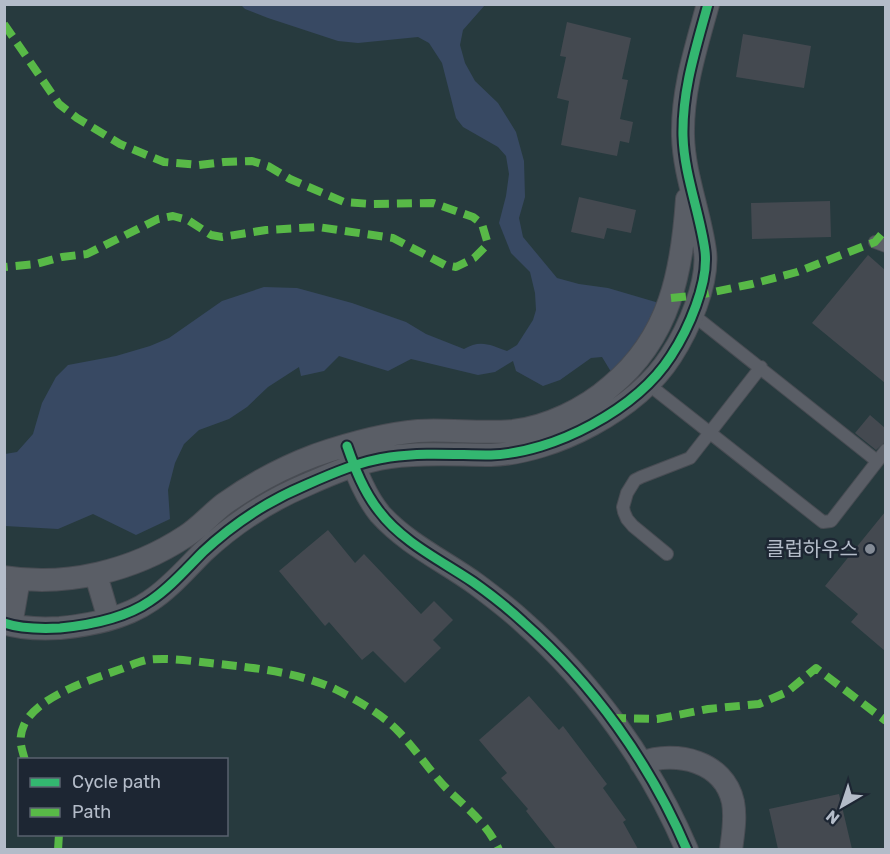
<svg xmlns="http://www.w3.org/2000/svg" width="890" height="854" font-family="Rubik,'Noto Sans KR',sans-serif">
<style>
.green{fill:#273a3e;fill-rule:evenodd}
.water{fill:#384963}
.building{fill:#444950}
.lines{fill:none;stroke-linecap:round;stroke-linejoin:round}
.lane-casing{stroke:#484c53;stroke-width:14}
.street-casing{stroke:#484c53;stroke-width:24}
.lane{stroke:#5a5e66;stroke-width:12}
.street{stroke:#5a5e66;stroke-width:22}
.quiet{stroke:#58b947;stroke-width:8;stroke-dasharray:15 8;stroke-linecap:butt}
.cycleway-casing{stroke:#1d2633;stroke-width:13}
.cycleway{stroke:#33b770;stroke-width:9}
.poi-dot{fill:#848b96;stroke:#1d2633;stroke-width:2}
.labels{text-anchor:middle;stroke-width:5;stroke-linejoin:round;paint-order:stroke}
.poi-label{font-size:20px;fill:#b4bcc9;stroke:#1d2633;text-anchor:end}
</style>
<rect width="100%" height="100%" fill="#2a3038"/>
<path class="green" d="M 5,5 L 885,5 L 885,849 L 5,850 ZM 20,760 L 226,760 L 226,834 L 20,834 Z"/>
<path class="water" d="M 241,5 L 485,5 L 463,30 L 460,45 L 465,63 L 475,81 L 498,103 L 516,132 L 524,161 L 525,197 L 519,218 L 523,237 L 557,278 L 579,284 L 608,288 L 659,303 L 635,353 L 613,375 L 602,357 L 591,358 L 560,380 L 543,386 L 516,371 L 513,361 L 495,372 L 478,375 L 411,359 L 388,371 L 339,356 L 324,371 L 301,376 L 299,367 L 268,387 L 247,407 L 229,419 L 199,430 L 184,444 L 175,463 L 168,490 L 170,519 L 136,535 L 93,514 L 58,529 L 5,526 L 5,454 L 17,452 L 33,434 L 42,403 L 56,377 L 68,365 L 116,356 L 150,346 L 169,338 L 222,301 L 264,287 L 297,288 L 352,303 L 406,322 L 426,334 L 464,349 C 480,339 491,345 507,351 L 517,345 L 533,320 L 536,310 L 535,293 L 530,272 L 511,253 L 499,223 L 506,196 L 509,174 L 506,156 L 498,147 L 463,127 L 456,118 L 442,63 L 429,43 L 418,37 L 358,43 L 338,41 L 268,18 L 245,9 Z"/>
<path class="building" d="M 567,22 L 631,38 L 622,79 L 628,80 L 620,119 L 633,122 L 629,143 L 620,141 L 617,156 L 561,145 L 569,101 L 557,98 L 566,57 L 560,56 Z
M 743,34 L 811,46 L 804,88 L 736,77 Z
M 579,197 L 636,210 L 631,233 L 607,228 L 604,239 L 571,232 Z
M 830,201 L 831,237 L 752,239 L 751,203 Z
M 868,255 L 885,270 L 885,383 L 812,323 Z
M 870,415 L 885,428 L 885,442 L 876,450 L 855,433 Z
M 885,512 L 885,651 L 851,622 L 858,614 L 825,586 Z
M 328,530 L 355,563 L 364,554 L 421,614 L 434,601 L 453,620 L 433,640 L 441,648 L 405,683 L 373,651 L 362,660 L 329,622 L 325,626 L 279,571 Z
M 529,696 L 559,730 L 563,726 L 607,784 L 603,788 L 626,820 L 623,822 L 638,849 L 556,849 L 526,811 L 528,809 L 501,778 L 507,773 L 479,740 Z
M 839,794 L 852,849 L 778,849 L 769,809 Z"/>
<g class="lines">
<defs>
<path id="lane" d="M 875,242 L 886,246
M 692,314 L 877,461
M 648,384 L 823,522 L 831,521 L 886,450
M 667,554 L 633,526 L 627,519 L 624,512 L 623,507 L 627,493 L 635,480 L 641,477 L 690,458 L 761,367"/>
<path id="street" d="M 349,453 C 357,474 366,497 380,514 C 407,544 444,561 476,584 C 492,596 508,608 522,621 C 592,683 650,763 687,850
M 96,575 L 109,619
M 4,577 C 67,587 133,571 186,536 C 200,527 211,514 224,504 C 252,484 284,467 316,455 C 348,444 384,434 418,431 C 449,429 481,434 513,431 C 547,427 585,409 611,386 C 670,337 682,272 687,199
M 4,623 C 22,629 41,629 60,628 C 90,625 124,619 150,601 C 170,588 186,569 203,552 C 233,524 268,501 306,485 C 333,473 361,461 390,457 C 424,452 457,455 491,455 C 554,453 637,409 671,356 C 688,330 709,283 705,251 C 700,213 684,175 683,136 C 682,90 696,48 708,4
M 11,625 L 19,579
M 641,763 C 676,750 724,761 733,802 C 736,818 733,834 731,850"/>
</defs>
<use href="#lane" class="lane-casing"/>
<use href="#street" class="street-casing"/>
<use href="#lane" class="lane"/>
<use href="#street" class="street"/>
<path class="quiet" d="M 4,24 L 59,104 L 77,118 L 120,144 L 164,162 L 199,165 L 224,162 L 252,161 L 268,166 L 290,179 L 344,202 L 371,204 L 433,203 L 473,217 L 482,224 L 487,241 L 485,247 L 474,258 L 456,267 L 445,265 L 393,238 L 318,227 L 266,230 L 222,237 L 211,235 L 188,220 L 173,216 L 158,219 L 87,254 L 62,257 L 36,264 L 4,267
M 671,298 L 699,295 L 752,284 L 797,272 L 875,242 L 886,229
M 611,718 L 657,719 L 708,709 L 759,704 L 787,692 L 816,668 L 886,721
M 25,760 C 21,747 18,738 24,725 C 37,696 93,679 121,669 C 129,666 138,662 147,660 C 167,657 190,661 210,663 C 254,668 294,671 335,689 C 357,700 382,714 399,732 C 417,751 431,773 449,791 C 468,809 488,825 499,850
M 58,850 L 59,834"/>
<defs>
<path id="cycleway" d="M 347,446 C 355,469 364,492 379,511 C 402,542 442,561 473,582 C 490,594 508,608 523,622 C 593,684 650,763 687,850
M 4,623 C 22,629 41,629 60,628 C 90,625 124,619 150,601 C 170,588 186,569 203,552 C 233,524 268,501 306,485 C 333,473 361,461 390,457 C 424,452 457,455 491,455 C 554,453 637,409 671,356 C 688,330 709,283 705,251 C 700,213 684,175 683,136 C 682,90 696,48 708,4"/>
</defs>
<use href="#cycleway" class="cycleway-casing"/>
<use href="#cycleway" class="cycleway"/>
</g>
<circle class="poi-dot" cx="870" cy="549" r="6"/>
<g class="labels">
<g class="poi-label">
<text x="858" y="556">클럽하우스</text>
</g>
</g>
<rect width="890" height="854" fill="none" stroke="#b4bcc9" stroke-width="12"/>
<rect x="18" y="758" width="210" height="78" fill="#1d2633" stroke="#59626f" stroke-width="1.5"/>
<rect x="30" y="778" width="30" height="9" fill="#33b770" stroke="#59626f" stroke-width="1.5"/>
<text x="72" y="788" font-size="18" fill="#b4bcc9">Cycle path</text>
<rect x="30" y="808" width="30" height="9" fill="#58b947" stroke="#59626f" stroke-width="1.5"/>
<text x="72" y="818" font-size="18" fill="#b4bcc9">Path</text>
<g transform="translate(842 806) rotate(219)" stroke="#1d2633" stroke-width="4.5" paint-order="stroke">
<path d="M0-4.5L10 22L0 15L-10 22Z" fill="#b4bcc9"/>
<text y="-9" font-size="16" font-weight="bold" text-anchor="middle" fill="#b4bcc9">N</text>
</g>
</svg>
